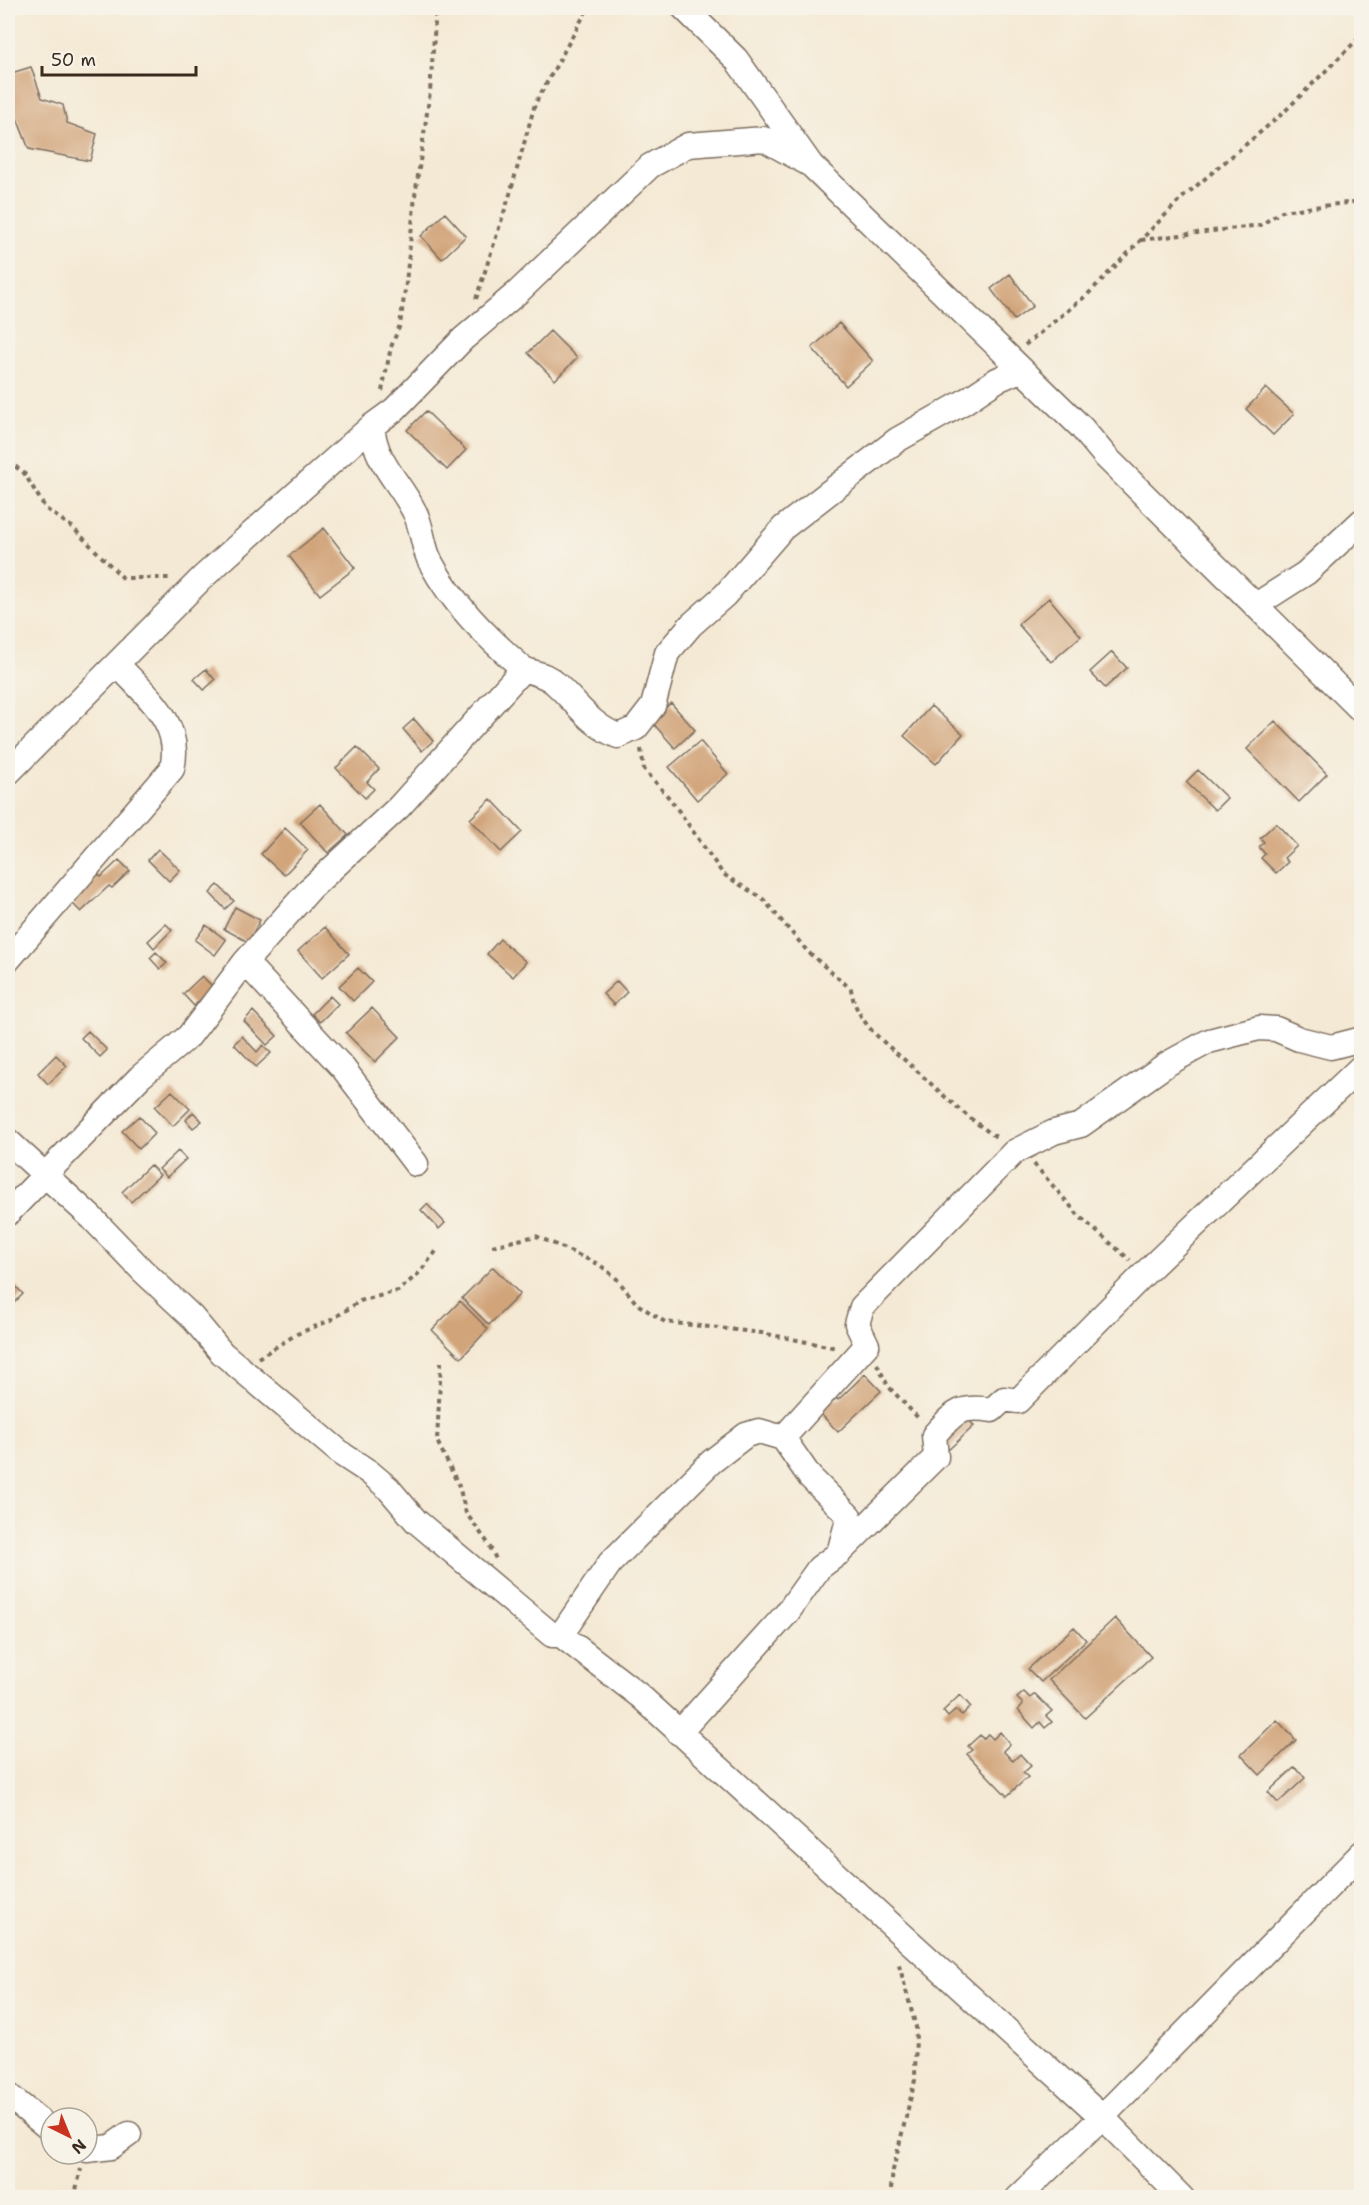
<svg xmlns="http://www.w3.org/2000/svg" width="1369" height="2205" font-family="'Shantell Sans',sans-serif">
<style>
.building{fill:#d1a47a}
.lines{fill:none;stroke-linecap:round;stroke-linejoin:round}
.minor-casing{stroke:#7c6d5e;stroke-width:27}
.path{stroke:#7c6d5e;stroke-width:4;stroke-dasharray:4.5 4.5;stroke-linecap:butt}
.minor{stroke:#fff;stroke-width:24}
</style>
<rect width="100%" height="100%" fill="#f7f3e8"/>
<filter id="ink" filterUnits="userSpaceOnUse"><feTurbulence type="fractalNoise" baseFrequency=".0167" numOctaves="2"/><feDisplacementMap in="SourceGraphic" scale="12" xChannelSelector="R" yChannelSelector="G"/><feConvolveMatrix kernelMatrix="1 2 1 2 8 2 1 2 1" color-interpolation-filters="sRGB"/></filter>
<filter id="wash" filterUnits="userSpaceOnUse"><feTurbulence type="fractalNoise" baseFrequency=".008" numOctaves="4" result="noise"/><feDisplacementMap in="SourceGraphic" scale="24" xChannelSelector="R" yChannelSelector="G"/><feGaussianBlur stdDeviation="1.35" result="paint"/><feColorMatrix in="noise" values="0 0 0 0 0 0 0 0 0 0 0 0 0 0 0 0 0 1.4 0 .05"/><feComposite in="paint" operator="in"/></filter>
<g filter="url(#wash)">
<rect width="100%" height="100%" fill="#f4e9d4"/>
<g id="blocks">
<path class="building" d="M 31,67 L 42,98 L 63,105 L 67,123 L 97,134 L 90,161 L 29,149 L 8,95 L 8,74 Z
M 445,213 L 466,236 L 442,259 L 421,236 Z
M 1010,274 L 1033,306 L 1014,320 L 991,289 Z
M 839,323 L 873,361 L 846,386 L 812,348 Z
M 550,331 L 577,358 L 555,380 L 528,353 Z
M 1266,388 L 1294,414 L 1273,435 L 1246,409 Z
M 426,411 L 466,450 L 447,470 L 407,430 Z
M 324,528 L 355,568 L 320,595 L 289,556 Z
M 1049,598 L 1081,636 L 1051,662 L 1018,624 Z
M 1112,652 L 1127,668 L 1105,688 L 1090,672 Z
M 206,669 L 215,680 L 204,690 L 194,679 Z
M 671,703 L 695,730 L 675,748 L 651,721 Z
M 931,706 L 963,734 L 936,764 L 904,736 Z
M 414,719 L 433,741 L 422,751 L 403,729 Z
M 1275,721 L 1327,774 L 1299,802 L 1247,749 Z
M 700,741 L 728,774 L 697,800 L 669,767 Z
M 357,747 L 379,769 L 367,782 L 374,789 L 365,798 L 336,768 Z
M 1198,770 L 1227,798 L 1215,810 L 1186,782 Z
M 491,799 L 522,832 L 501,852 L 470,819 Z
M 320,804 L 348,835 L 328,853 L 300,822 Z
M 1276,823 L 1297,846 L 1284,858 L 1288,862 L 1276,873 L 1261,858 L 1265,854 L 1259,847 L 1264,842 L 1260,838 Z
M 285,828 L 308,850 L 284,875 L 261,854 Z
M 158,849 L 180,870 L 169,881 L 148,860 Z
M 119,860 L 130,871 L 112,888 L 109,886 L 81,912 L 70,901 L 98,874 L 101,877 Z
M 218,885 L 234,901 L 225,909 L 210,893 Z
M 235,907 L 260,920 L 248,942 L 224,929 Z
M 166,924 L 172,930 L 154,948 L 148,941 Z
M 206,925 L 226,940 L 215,955 L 195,940 Z
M 325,927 L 349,954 L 322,978 L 298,951 Z
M 500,939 L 526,962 L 513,977 L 487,954 Z
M 156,952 L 167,963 L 160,969 L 150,958 Z
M 358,968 L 372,982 L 353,1001 L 339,986 Z
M 202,976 L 213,987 L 194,1006 L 183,994 Z
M 617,981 L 627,992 L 614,1005 L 603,994 Z
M 330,996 L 338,1004 L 320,1022 L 312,1014 Z
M 372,1008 L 400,1037 L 375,1062 L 346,1033 Z
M 253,1011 L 277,1036 L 267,1045 L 244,1021 Z
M 88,1031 L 107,1050 L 100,1057 L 81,1038 Z
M 242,1036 L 257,1052 L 263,1045 L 271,1053 L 256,1067 L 234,1044 Z
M 56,1055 L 67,1066 L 48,1084 L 38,1073 Z
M 172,1091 L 190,1109 L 173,1126 L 155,1107 Z
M 193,1112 L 202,1121 L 193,1128 L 186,1120 Z
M 139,1116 L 155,1133 L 139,1149 L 122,1131 Z
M 178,1151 L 186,1159 L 167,1177 L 159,1169 Z
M 150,1165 L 160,1175 L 131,1202 L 122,1192 Z
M 427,1204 L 445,1223 L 439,1229 L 421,1210 Z
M 493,1267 L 520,1294 L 489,1325 L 462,1298 Z
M 13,1283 L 23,1294 L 13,1304 L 8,1298 L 8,1289 Z
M 460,1301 L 488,1329 L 461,1358 L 432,1330 Z
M 865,1374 L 881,1391 L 838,1432 L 817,1410 L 833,1395 L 838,1400 Z
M 966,1416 L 974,1426 L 946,1452 L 937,1443 Z
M 1115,1618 L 1151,1657 L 1085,1718 L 1049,1680 Z
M 1074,1627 L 1086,1640 L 1041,1682 L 1028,1669 Z
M 1024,1692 L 1030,1698 L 1035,1694 L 1052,1711 L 1046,1716 L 1052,1722 L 1045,1728 L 1040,1722 L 1034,1728 L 1018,1710 L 1023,1704 L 1017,1698 Z
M 960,1695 L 971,1707 L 962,1715 L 956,1710 L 948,1717 L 943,1711 Z
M 1277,1720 L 1296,1740 L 1260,1775 L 1241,1755 Z
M 1000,1732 L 1010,1744 L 1003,1751 L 1013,1761 L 1020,1754 L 1031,1766 L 1023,1773 L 1028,1777 L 1007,1796 L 967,1754 L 972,1750 L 968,1746 L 980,1735 L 983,1739 L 988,1734 L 993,1739 Z
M 1295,1767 L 1305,1778 L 1278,1803 L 1268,1792 Z"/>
</g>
</g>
<g filter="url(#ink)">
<use href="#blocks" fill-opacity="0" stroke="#7c6d5e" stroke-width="1.5"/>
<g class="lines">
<defs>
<path id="minor" d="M 684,8 L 736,59 L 811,165 L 1081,427 L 1106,457 L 1362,711
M 372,426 C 376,465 398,479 414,511 C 423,527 422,547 431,563 C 452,603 486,636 520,666 C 528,674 543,671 556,684 C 577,703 590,725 618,736 L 636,728 L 653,706 L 667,653 L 691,625 L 725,595 L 783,528 L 897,440 L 964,402 L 997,380 L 1020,370
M 1256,605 L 1306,573 L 1362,521
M 8,773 L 203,577 L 372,426 L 394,410 L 463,339 L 518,292 L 650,166 L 688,145 L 764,139 L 811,165
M 8,960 L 172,769 C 183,722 147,697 118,665
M 245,962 L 343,1068 L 416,1164
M 8,1141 L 92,1218 L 143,1271 L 191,1316 L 222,1353 L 343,1455 L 369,1472 L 388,1488 L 416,1521 L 552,1635 L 561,1635 L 640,1696 L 1102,2117 L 1182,2198
M 8,1213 L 140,1077 L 189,1036 L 245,962 L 311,888 L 399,807 L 523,669
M 839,1553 L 936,1457 L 934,1435 C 955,1412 959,1405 992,1410 L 1004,1399 L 1018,1401 L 1145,1273 L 1362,1066
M 561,1635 L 610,1563 L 711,1462 L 746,1435 L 759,1431 L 783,1438 L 867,1345 L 857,1324 L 862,1307 L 1014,1152 L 1054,1132 L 1081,1125 L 1167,1064 L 1209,1041 L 1259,1028 L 1276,1029 L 1299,1039 L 1331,1047 L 1362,1039
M 679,1733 L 787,1613 L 819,1568 L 839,1553 L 849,1516 L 810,1477 L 783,1438
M 8,2095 L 51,2130
M 87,2150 L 111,2147 L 129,2134
M 1018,2198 L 1102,2117 L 1362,1853"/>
</defs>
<use href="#minor" class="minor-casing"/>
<path class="path" d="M 1141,240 L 1261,225 L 1282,211 L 1362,201
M 476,299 L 510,194 L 535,104 L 588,8
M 1025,345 L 1087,295 L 1182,198 L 1282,114 L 1362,35
M 382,391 L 391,347 L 400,325 L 406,283 L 415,196 L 430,92 L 436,8
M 8,461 L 24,473 L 46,509 L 72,527 L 123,578 L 171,578
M 641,749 L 644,769 L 671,800 L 723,874 L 763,899 L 809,953 L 851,989 C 856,1026 891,1047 916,1070 C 942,1094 968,1119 998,1138
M 1034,1164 L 1080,1217 L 1130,1260
M 492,1246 L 536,1236 L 559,1246 L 600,1265 L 617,1279 L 637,1304 L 665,1322 L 762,1333 L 837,1348
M 258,1358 L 297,1334 L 331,1320 L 360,1301 L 398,1291 L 418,1274 L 438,1249
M 441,1362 L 437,1441 L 459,1486 L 466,1513 L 488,1543 L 496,1559
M 877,1364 L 888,1386 L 920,1420
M 74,2198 L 81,2169
M 890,2198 L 893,2170 L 915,2080 L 916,2027 L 898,1961"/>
<use href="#minor" class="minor"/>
</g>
</g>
<rect width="1369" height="2205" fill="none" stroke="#f7f3e8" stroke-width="30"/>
<g transform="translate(69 2136) rotate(137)"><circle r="28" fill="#f7f3e8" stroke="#aca397" stroke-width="1.5"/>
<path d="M0-4.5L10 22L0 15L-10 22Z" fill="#c8321e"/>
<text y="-9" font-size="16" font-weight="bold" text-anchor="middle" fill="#3b2a1e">N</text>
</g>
<path d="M42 66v9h154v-9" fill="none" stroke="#3b2a1e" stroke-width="3"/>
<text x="51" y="66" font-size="18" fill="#3b2a1e" stroke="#f7f3e8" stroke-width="4.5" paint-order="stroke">50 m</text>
</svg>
